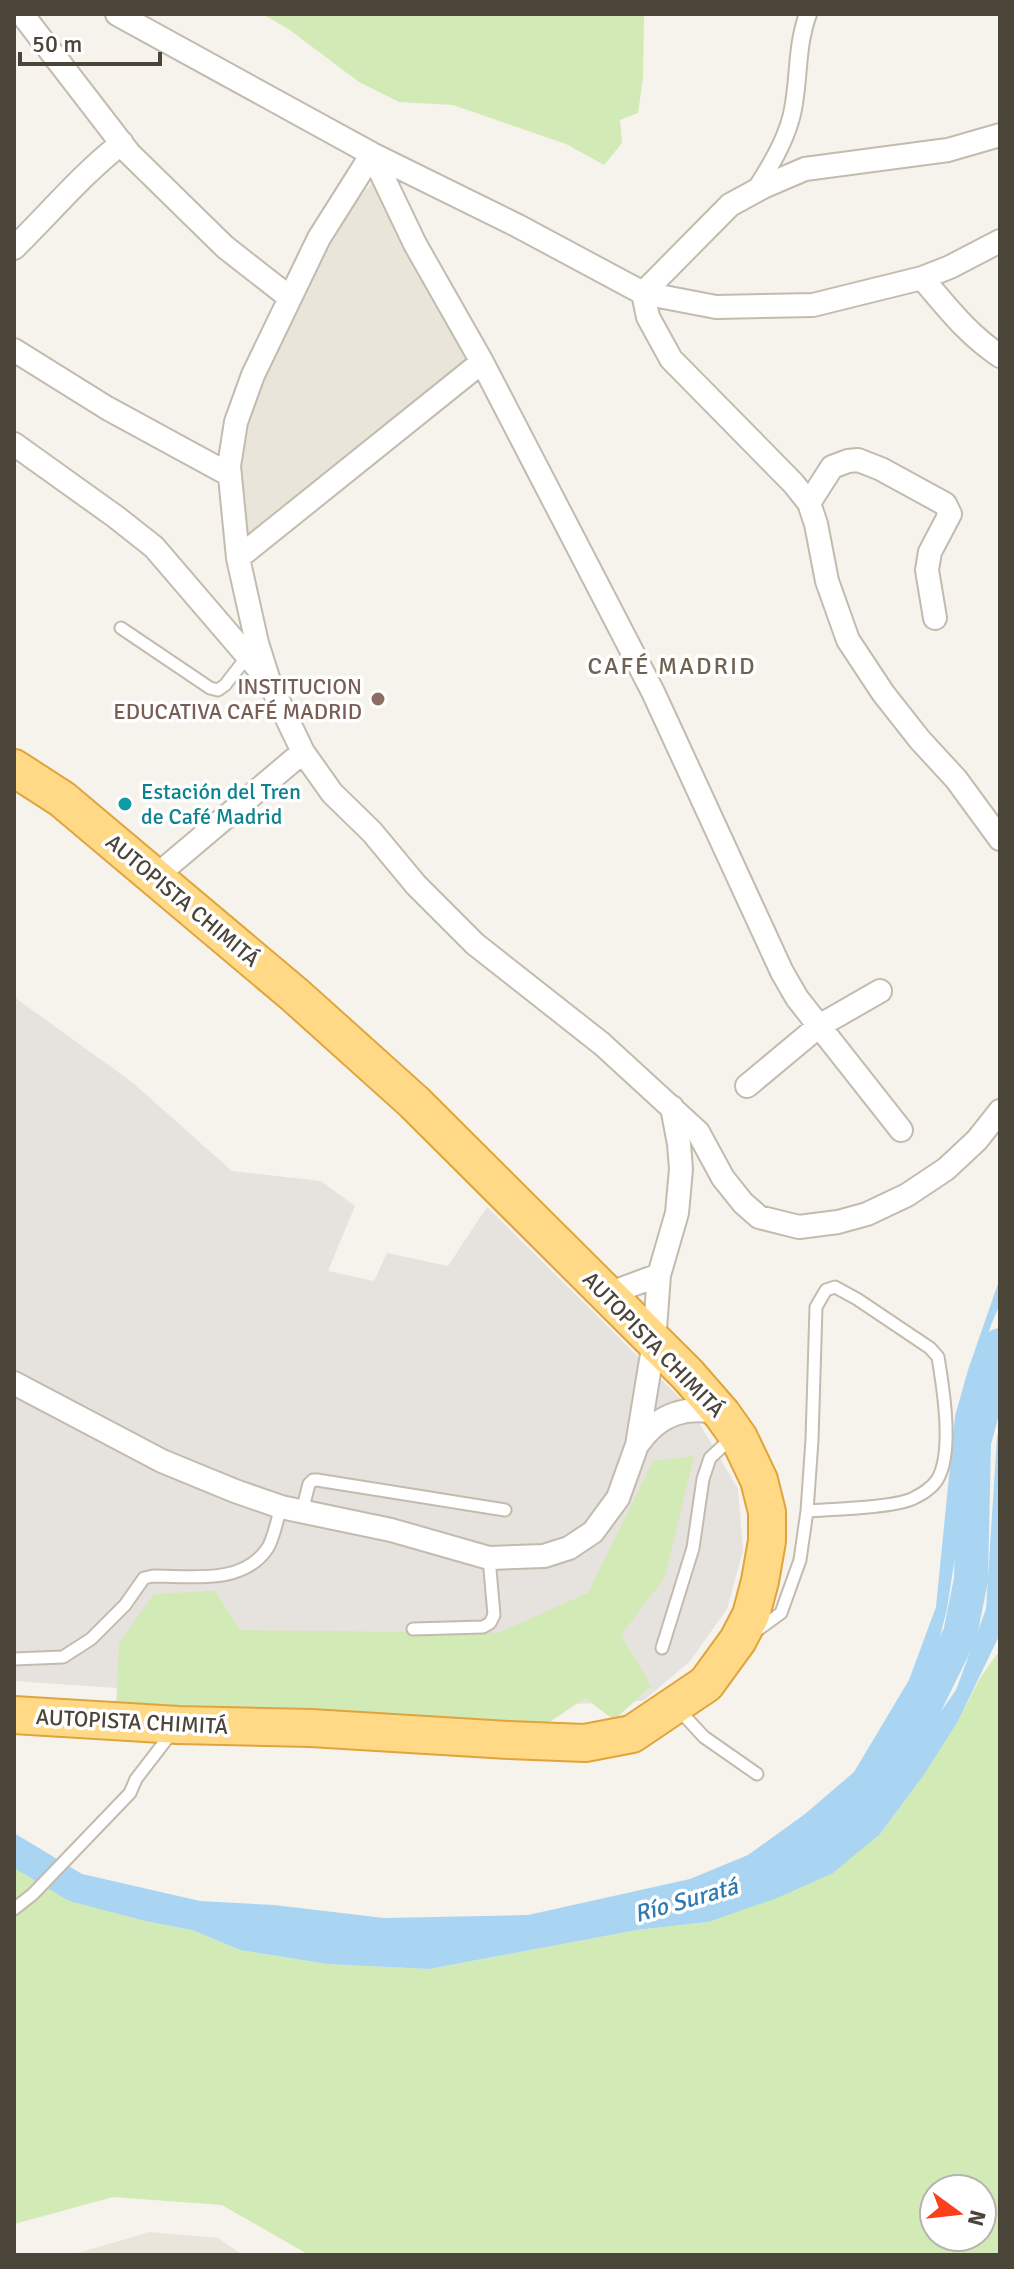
<svg xmlns="http://www.w3.org/2000/svg" width="1014" height="2269" font-family="Signika,sans-serif">
<style>
.residential{fill:#eae5da}
.industrial{fill:#e6e2dd}
.green{fill:#d2eab5;fill-rule:evenodd}
.water{fill:#a9d4f2}
.lines{fill:none;stroke-linecap:round;stroke-linejoin:round}
.river{stroke:#a9d4f2;stroke-width:34}
.service-casing{stroke:#c2bbae;stroke-width:15}
.pedestrian-casing{stroke:#c2bbae;stroke-width:20}
.minor-casing{stroke:#c2bbae;stroke-width:26}
.trunk-casing{stroke:#e0a43c;stroke-width:40}
.service{stroke:#fff;stroke-width:11}
.pedestrian{stroke:#fff;stroke-width:16}
.minor{stroke:#fff;stroke-width:22}
.trunk{stroke:#ffd985;stroke-width:36}
.education-dot{fill:#8d6e63;stroke:#fff;stroke-width:3}
.culture-dot{fill:#0f9aa8;stroke:#fff;stroke-width:3}
.labels{text-anchor:middle;stroke-width:7;stroke-linejoin:round;paint-order:stroke}
.education-label{font-size:22px;fill:#785e54;stroke:#fff;text-anchor:end}
.culture-label{font-size:22px;fill:#0d838f;stroke:#fff;text-anchor:start}
.street-label{font-size:22px;fill:#4b4439;stroke:#fff}
.neighbourhood-label{font-size:24px;letter-spacing:2px;fill:#6e6250;stroke:#fff}
.water-label{font-size:24px;font-style:italic;fill:#2e7ab2;stroke:#fff}
</style>
<rect width="100%" height="100%" fill="#f6f3ec"/>
<path class="residential" d="M 372,183 L 474,363 L 244,549 L 236,456 L 260,381 L 339,220 Z
M 150,2232 L 218,2238 L 243,2255 L 71,2255 Z"/>
<path class="industrial" d="M 14,997 L 132,1082 L 232,1171 L 321,1181 L 355,1206 L 328,1271 L 374,1281 L 387,1253 L 448,1266 L 487,1207 L 691,1409 L 738,1489 L 743,1551 L 727,1609 L 690,1661 L 643,1701 L 501,1707 L 101,1687 L 14,1681 Z"/>
<path class="green" d="M 262,14 L 644,14 L 643,78 L 638,113 L 620,120 L 622,143 L 604,165 L 566,144 L 453,105 L 399,102 L 359,82 L 287,28 Z
M 694,1456 L 665,1577 L 621,1635 L 651,1686 L 614,1720 L 585,1698 L 535,1732 L 116,1710 L 119,1643 L 154,1594 L 215,1591 L 240,1630 L 498,1633 L 588,1593 L 653,1461 Z
M 1000,1650 L 1000,2255 L 306,2255 L 304,2252 L 222,2205 L 113,2197 L 14,2224 L 14,1868 L 70,1901 L 145,1921 L 192,1930 L 240,1950 L 327,1964 L 429,1969 L 637,1930 L 708,1922 L 880,1834 L 926,1772 L 958,1721 L 980,1678 ZM 934,2189 L 982,2189 L 982,2237 L 934,2237 Z"/>
<path class="water" d="M 1000,1278 L 1000,1304 L 991,1325 L 967,1407 L 959,1475 L 958,1537 L 947,1609 L 939,1640 L 910,1707 L 880,1764 L 844,1804 L 813,1843 L 878,1792 L 911,1754 L 956,1690 L 986,1609 L 997,1437 L 1000,1424 L 1000,1634 L 958,1721 L 926,1772 L 880,1834 L 833,1873 L 777,1898 L 708,1922 L 637,1930 L 429,1969 L 327,1964 L 240,1950 L 192,1930 L 145,1921 L 69,1901 L 14,1868 L 14,1833 L 82,1874 L 200,1901 L 274,1905 L 384,1918 L 528,1915 L 690,1879 L 748,1855 L 805,1814 L 854,1772 L 909,1680 L 936,1607 L 955,1416 L 968,1370 Z"/>
<g class="lines">
<path class="river" d="M 790,1859 L 821,1839 L 909,1738 L 960,1634 L 971,1580 L 974,1442 L 1000,1345"/>
<defs>
<path id="service" d="M 121,628 L 210,688 L 218,690 L 225,685 L 250,653
M 302,1511 L 309,1484 L 313,1480 L 317,1480 L 505,1510
M 413,1629 L 483,1627 L 490,1623 L 494,1615 L 489,1558
M 756,1631 L 781,1613 L 800,1560 L 807,1511 L 812,1440 L 816,1307 L 826,1290 L 835,1287 L 857,1299 L 930,1348 L 938,1357 C 943,1387 954,1453 937,1480 C 931,1489 922,1494 912,1499 C 890,1508 833,1509 807,1511
M 662,1648 L 693,1548 L 703,1479 L 710,1458 L 725,1444 L 734,1440
M 14,1659 L 63,1657 L 91,1639 L 125,1605 L 144,1578 L 153,1576 C 191,1576 242,1585 267,1549 C 274,1539 277,1519 281,1507
M 679,1710 L 704,1737 L 757,1774
M 14,1909 L 33,1894 L 130,1793 L 136,1779 L 173,1731"/>
<path id="pedestrian" d="M 755,190 C 769,168 784,144 791,118 C 800,84 795,49 808,14"/>
<path id="minor" d="M 22,14 L 129,153 L 225,247 L 289,297
M 117,14 L 372,154 L 518,226 L 643,293 L 716,307 L 813,305 L 922,278 L 950,267 L 1000,241
M 372,154 L 319,238 L 253,375 L 236,422 L 229,466 L 238,558 L 257,643 L 269,681 L 303,752 L 332,793 L 372,832 L 416,885 L 475,944 L 602,1044 L 698,1132 L 723,1178 L 743,1203 L 759,1217 L 799,1227 L 838,1222 L 867,1214 L 907,1195 L 946,1169 L 977,1140 L 1000,1111
M 372,154 L 415,244 L 482,362 L 653,692 L 782,972 L 797,998 L 901,1130
M 14,248 C 50,213 82,174 122,143
M 922,278 C 947,307 967,334 1000,356
M 643,293 L 648,317 L 671,359 L 793,483 L 809,503 L 816,524 L 827,581 L 848,640 L 883,693 L 920,740 L 956,779 L 1000,839
M 643,293 L 730,205 L 763,187 L 805,169 L 948,150 L 1000,135
M 14,350 L 107,408 L 230,475
M 14,444 L 116,517 L 154,547 L 263,674
M 809,503 L 832,467 L 848,461 L 858,460 L 881,469 L 945,504 L 950,514 L 930,552 L 927,570 L 935,618
M 238,558 L 482,362
M 156,876 L 303,752
M 747,1086 L 819,1026 L 880,991
M 608,1294 L 659,1275
M 14,1383 L 162,1461 L 235,1491 L 281,1507 L 391,1530 L 489,1558 L 544,1556 L 569,1548 L 593,1532 L 618,1498 L 637,1445 L 654,1342 L 659,1275 L 677,1213 L 681,1169 L 679,1144 L 672,1107
M 638,1444 C 658,1414 688,1404 722,1414"/>
<path id="trunk" d="M 14,768 L 62,799 L 295,995 L 414,1102 L 688,1375 L 722,1414 L 739,1438 L 759,1480 L 767,1512 L 767,1541 L 760,1581 L 751,1615 L 738,1640 L 706,1684 L 632,1734 L 585,1743 L 508,1740 L 311,1728 L 178,1725 L 14,1715"/>
</defs>
<use href="#service" class="service-casing"/>
<use href="#pedestrian" class="pedestrian-casing"/>
<use href="#minor" class="minor-casing"/>
<use href="#trunk" class="trunk-casing"/>
<use href="#service" class="service"/>
<use href="#pedestrian" class="pedestrian"/>
<use href="#minor" class="minor"/>
<use href="#trunk" class="trunk"/>
</g>
<circle class="education-dot" cx="378" cy="699" r="8"/>
<circle class="culture-dot" cx="125" cy="804" r="8"/>
<g class="labels">
<g class="education-label">
<text x="362" y="694">INSTITUCION<tspan x="362" dy="25">EDUCATIVA CAFÉ MADRID</tspan></text>
</g>
<g class="culture-label">
<text x="141" y="799">Estación del Tren<tspan x="141" dy="25">de Café Madrid</tspan></text>
</g>
<g class="street-label">
<text transform="translate(183 900) rotate(40)" y="8">AUTOPISTA CHIMITÁ</text>
<text transform="translate(654 1344) rotate(46)" y="8">AUTOPISTA CHIMITÁ</text>
<text transform="translate(132 1721) rotate(3)" y="8">AUTOPISTA CHIMITÁ</text>
</g>
<g class="neighbourhood-label">
<text x="672" y="674">CAFÉ MADRID</text>
</g>
<g class="water-label">
<text transform="translate(686 1900) rotate(-16)" y="8">Río Suratá</text>
</g>
</g>
<rect width="1014" height="2269" fill="none" stroke="#4b4439" stroke-width="32"/>
<g transform="translate(958 2213) rotate(105)"><circle r="38" fill="#ffffff" stroke="#b7b4b0" stroke-width="2"/>
<path d="M0-6L14 30L0 20L-14 30Z" fill="#fc3f1d"/>
<text y="-12" font-size="22" font-weight="bold" text-anchor="middle" fill="#4b4439">N</text>
</g>
<path d="M20 52v12h140v-12" fill="none" stroke="#4b4439" stroke-width="4"/>
<text x="32" y="52" font-size="24" fill="#4b4439" stroke="#ffffff" stroke-width="6" paint-order="stroke">50 m</text>
</svg>
